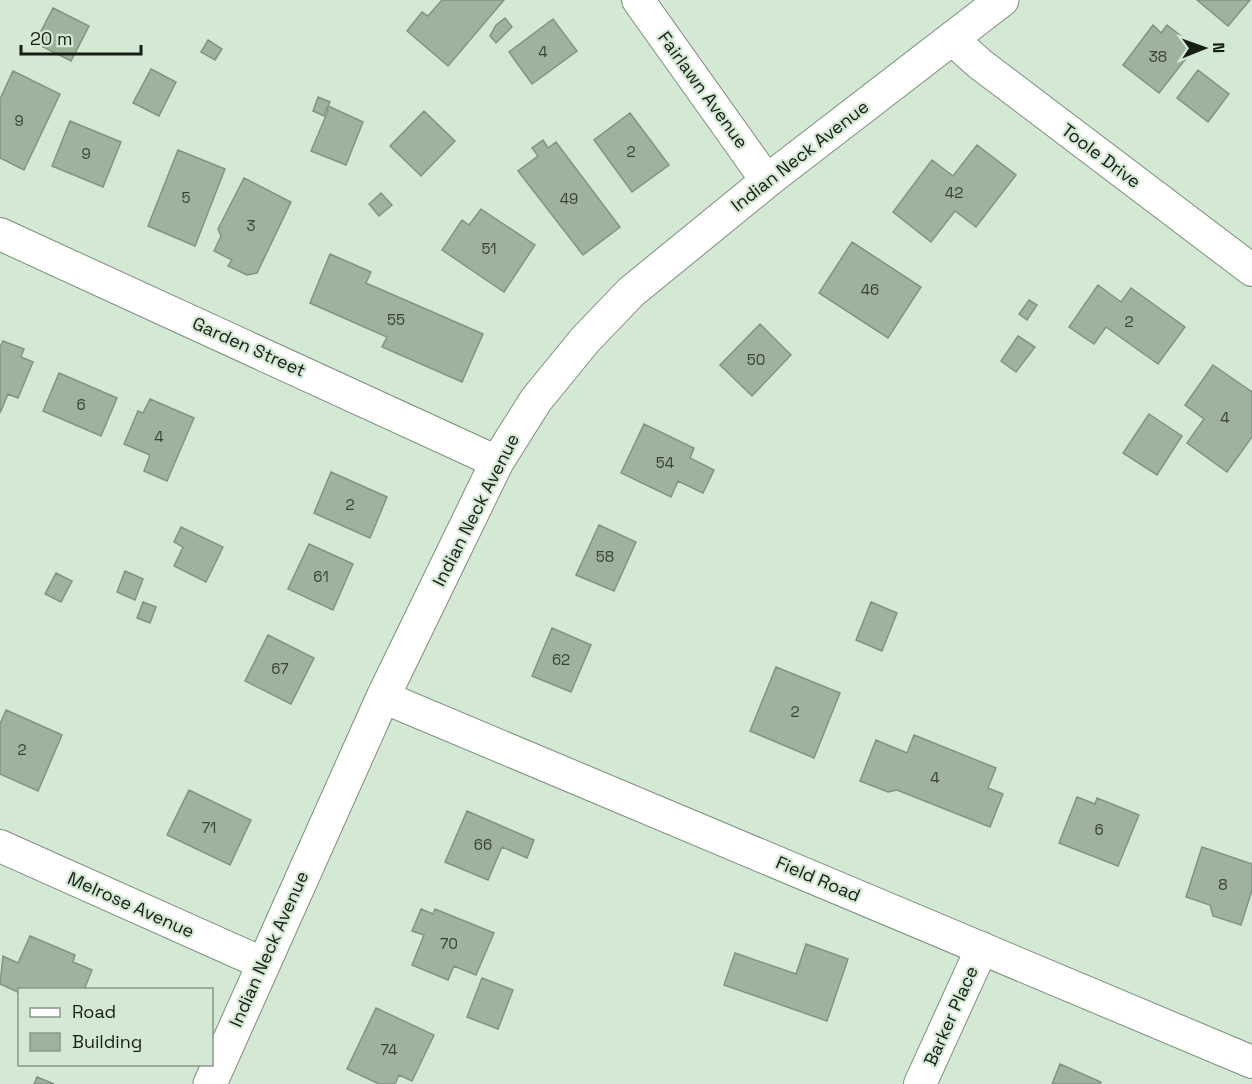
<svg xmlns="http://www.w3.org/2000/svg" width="1252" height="1084" font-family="'Space Grotesk',sans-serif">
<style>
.building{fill:#9eb29d;stroke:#819480;stroke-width:1.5}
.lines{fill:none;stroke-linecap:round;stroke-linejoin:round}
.minor-casing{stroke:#7c8f7b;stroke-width:34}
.tertiary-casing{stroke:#7c8f7b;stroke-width:35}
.minor{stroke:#fff;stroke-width:32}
.tertiary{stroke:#fff;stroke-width:33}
.labels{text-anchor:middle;stroke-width:4.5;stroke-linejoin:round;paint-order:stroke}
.number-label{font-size:15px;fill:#384338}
.street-label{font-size:18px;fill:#161e16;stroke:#d4e9d3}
</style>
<rect width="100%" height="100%" fill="#d4e9d3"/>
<path class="building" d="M 442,0 L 504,0 L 448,66 L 407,31 L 422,12 L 428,16 Z
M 1197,0 L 1250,0 L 1228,26 Z
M 53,8 L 89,26 L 71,61 L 35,43 Z
M 505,18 L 512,27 L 496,43 L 490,36 L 496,25 Z
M 553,19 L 577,51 L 532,84 L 509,52 Z
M 1153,25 L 1161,33 L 1167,25 L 1195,47 L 1159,93 L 1123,65 Z
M 208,40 L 222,49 L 215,60 L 201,52 Z
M 151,69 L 176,82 L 159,116 L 133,103 Z
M 1198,70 L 1229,94 L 1208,122 L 1177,98 Z
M 13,71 L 60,94 L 24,170 L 0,158 L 0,99 Z
M 318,97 L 330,102 L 328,106 L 363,122 L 346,165 L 311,151 L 328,111 L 327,108 L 324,116 L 313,111 Z
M 424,111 L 455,141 L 421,176 L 390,146 Z
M 630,113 L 669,165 L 632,192 L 594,140 Z
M 70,121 L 121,142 L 103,187 L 52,166 Z
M 543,140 L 548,148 L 556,142 L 620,227 L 583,255 L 518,171 L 538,156 L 532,148 Z
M 977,145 L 1016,175 L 976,227 L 955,211 L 931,242 L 893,212 L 932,160 L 953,176 Z
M 178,150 L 225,169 L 195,246 L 148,226 Z
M 244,178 L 291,202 L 257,273 L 247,275 L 228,266 L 232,260 L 214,251 L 221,236 L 218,229 Z
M 381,193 L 392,205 L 379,216 L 369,204 Z
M 481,209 L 535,245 L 504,292 L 442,250 L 462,220 L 469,225 Z
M 852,242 L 921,287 L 888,338 L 819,293 Z
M 330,254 L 371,272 L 366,283 L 483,334 L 462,382 L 382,347 L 387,337 L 310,303 Z
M 1098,285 L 1121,302 L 1131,288 L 1185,327 L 1158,364 L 1106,327 L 1094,344 L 1069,327 Z
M 1029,300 L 1037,305 L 1027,320 L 1019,314 Z
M 760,324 L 791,355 L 752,396 L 720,365 Z
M 1018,336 L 1035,347 L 1016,372 L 1001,361 Z
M 3,341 L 24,349 L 21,357 L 33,362 L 18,398 L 8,394 L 0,413 L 0,347 Z
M 1213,365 L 1252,392 L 1252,437 L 1227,472 L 1187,443 L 1204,419 L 1185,405 Z
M 59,373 L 117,398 L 101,436 L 43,411 Z
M 150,399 L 194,418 L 167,481 L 144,471 L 150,455 L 124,444 L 138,411 L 143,413 Z
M 1149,414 L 1182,436 L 1157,475 L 1123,453 Z
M 644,424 L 694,448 L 690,458 L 714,470 L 703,493 L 678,481 L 671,497 L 621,473 Z
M 331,472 L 387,497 L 370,538 L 314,513 Z
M 599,525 L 636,542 L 614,591 L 576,575 Z
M 181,527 L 223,547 L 206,582 L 174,566 L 183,547 L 174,542 Z
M 309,544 L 353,564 L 333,610 L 288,589 Z
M 125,571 L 143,579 L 135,600 L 117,592 Z
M 56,573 L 72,581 L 61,602 L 45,594 Z
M 143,602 L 156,607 L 150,623 L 137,618 Z
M 871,602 L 897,613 L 882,651 L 856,640 Z
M 552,628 L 591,645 L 571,692 L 532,676 Z
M 268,635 L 314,658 L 291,704 L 245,681 Z
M 776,667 L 840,693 L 814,758 L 750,731 Z
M 6,710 L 62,735 L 38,791 L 0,774 L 0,724 Z
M 914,735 L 996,768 L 988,788 L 1003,794 L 990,827 L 897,790 L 888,792 L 860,781 L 876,740 L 907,753 Z
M 189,790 L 251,820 L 230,865 L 167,835 Z
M 1077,797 L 1095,804 L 1097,798 L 1139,815 L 1118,866 L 1059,843 Z
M 467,811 L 534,840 L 527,858 L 502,847 L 488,880 L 445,862 Z
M 1202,847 L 1252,864 L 1252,890 L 1241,925 L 1213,916 L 1210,905 L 1186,897 Z
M 421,909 L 433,914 L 435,909 L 494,933 L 476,975 L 454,966 L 448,980 L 412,965 L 424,935 L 412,931 Z
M 30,936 L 75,955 L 73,962 L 92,970 L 84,990 L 20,990 L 20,993 L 0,984 L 3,956 L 18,963 Z
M 806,944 L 848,959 L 827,1021 L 724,985 L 735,953 L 796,974 Z
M 482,978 L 513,990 L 498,1029 L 467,1017 Z
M 376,1008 L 434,1035 L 412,1081 L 399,1075 L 395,1084 L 379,1084 L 347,1069 Z
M 1060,1064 L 1101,1082 L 1100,1084 L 1052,1084 Z
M 37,1077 L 54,1084 L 34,1084 Z"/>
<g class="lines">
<defs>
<path id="minor" d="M 638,0 L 767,181
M 952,39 L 980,64 L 1252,270
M 0,234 L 497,462
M 383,697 L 1252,1062
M 0,846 L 262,963
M 920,1084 L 982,948"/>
<path id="tertiary" d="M 210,1084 L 383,697 L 497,462 L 536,400 L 585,340 L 631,292 L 767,181 L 1002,0"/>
</defs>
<use href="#minor" class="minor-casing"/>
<use href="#tertiary" class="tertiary-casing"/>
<use href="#minor" class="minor"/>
<use href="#tertiary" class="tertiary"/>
</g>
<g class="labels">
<g class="number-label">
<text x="543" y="57">4</text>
<text x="1158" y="62">38</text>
<text x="19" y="126">9</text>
<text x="631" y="157">2</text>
<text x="86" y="159">9</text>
<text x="954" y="198">42</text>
<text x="186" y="203">5</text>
<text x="569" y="204">49</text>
<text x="251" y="231">3</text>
<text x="489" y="254">51</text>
<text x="870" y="295">46</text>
<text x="396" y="325">55</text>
<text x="1129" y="327">2</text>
<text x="756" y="365">50</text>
<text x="81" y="410">6</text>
<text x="1225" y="423">4</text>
<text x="159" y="442">4</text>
<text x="665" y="468">54</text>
<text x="350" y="510">2</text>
<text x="605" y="562">58</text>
<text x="321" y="582">61</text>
<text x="561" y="665">62</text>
<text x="280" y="674">67</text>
<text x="795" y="717">2</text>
<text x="22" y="755">2</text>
<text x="935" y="783">4</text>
<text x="209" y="833">71</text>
<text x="1099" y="835">6</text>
<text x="483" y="850">66</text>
<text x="1223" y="890">8</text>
<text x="449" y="949">70</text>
<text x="389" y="1055">74</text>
</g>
<g class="street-label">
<text transform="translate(703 90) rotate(54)" y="6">Fairlawn Avenue</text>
<text transform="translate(800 156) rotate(-38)" y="6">Indian Neck Avenue</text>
<text transform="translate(1101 156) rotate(37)" y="6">Toole Drive</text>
<text transform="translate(249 347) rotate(24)" y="6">Garden Street</text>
<text transform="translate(476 510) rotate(-63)" y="6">Indian Neck Avenue</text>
<text transform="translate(818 879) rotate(23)" y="6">Field Road</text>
<text transform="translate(131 905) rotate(24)" y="6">Melrose Avenue</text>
<text transform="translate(269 949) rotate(-66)" y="6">Indian Neck Avenue</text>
<text transform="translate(951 1016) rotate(-66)" y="6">Barker Place</text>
</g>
</g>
<rect x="18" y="988" width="195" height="78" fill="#d4e9d3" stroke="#889887" stroke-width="1.5"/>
<rect x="30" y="1008" width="30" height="9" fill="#ffffff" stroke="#889887" stroke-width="1.5"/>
<text x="72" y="1018" font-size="18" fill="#161e16">Road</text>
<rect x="30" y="1033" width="30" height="18" fill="#9eb29d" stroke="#889887" stroke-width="1.5"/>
<text x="72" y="1048" font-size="18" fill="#161e16">Building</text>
<g transform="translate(1204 48) rotate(89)" stroke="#d4e9d3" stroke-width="4.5" paint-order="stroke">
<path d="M0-4.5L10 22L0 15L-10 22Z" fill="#161e16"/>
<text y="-9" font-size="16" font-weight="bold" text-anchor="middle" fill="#161e16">N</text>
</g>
<path d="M21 45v9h120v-9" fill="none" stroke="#161e16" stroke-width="3"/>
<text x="30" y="45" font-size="18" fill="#161e16" stroke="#d4e9d3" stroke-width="4.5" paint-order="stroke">20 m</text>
</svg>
